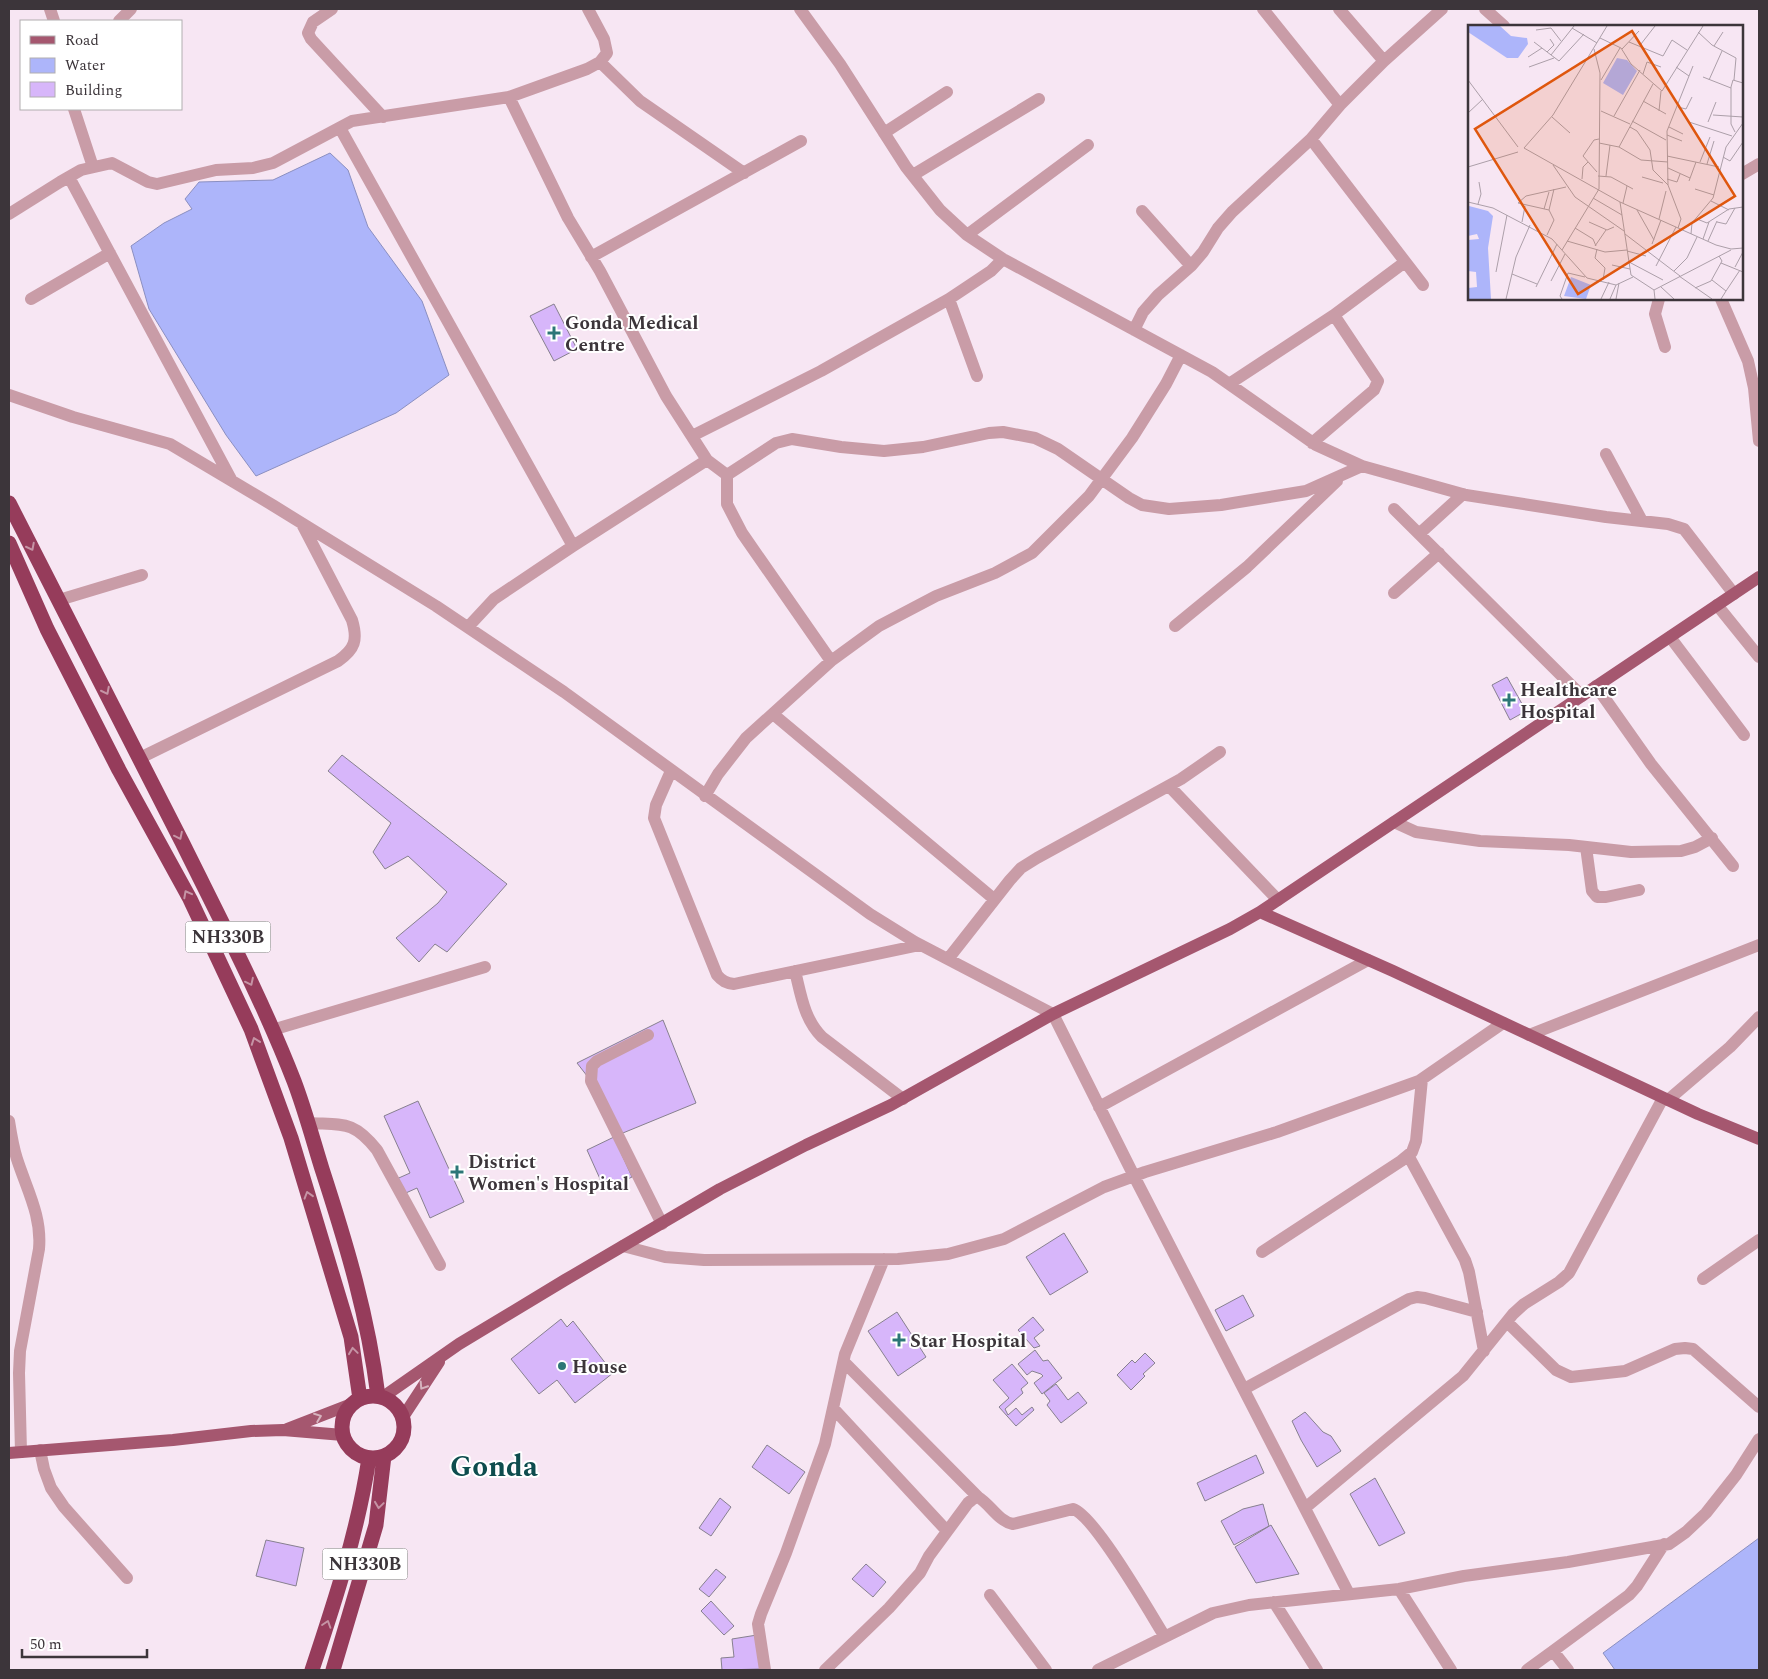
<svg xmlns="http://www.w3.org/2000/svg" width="1768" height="1679" font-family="Spectral,serif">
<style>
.water{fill:#adb5fa;stroke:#8b8fc0}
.building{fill:#d7b6fa;stroke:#87808f}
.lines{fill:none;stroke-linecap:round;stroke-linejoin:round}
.minor{stroke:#c99ca7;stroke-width:12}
.major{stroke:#a5576f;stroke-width:12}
.highway{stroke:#963c5b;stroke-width:15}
.oneway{stroke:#c594a5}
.oneway2{stroke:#d6b3be}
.poi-dot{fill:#2c7677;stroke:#fff;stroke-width:2}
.labels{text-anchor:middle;stroke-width:4;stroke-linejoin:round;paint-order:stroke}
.shield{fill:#fff;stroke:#767275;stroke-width:1}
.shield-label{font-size:18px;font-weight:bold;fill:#3c353a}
.poi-label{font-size:19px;font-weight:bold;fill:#3c353a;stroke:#fff;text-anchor:start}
.town-label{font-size:29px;font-weight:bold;fill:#0e4d4e;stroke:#fff}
.inset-road{fill:none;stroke:#ac9fa9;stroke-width:1}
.view{fill:#df570e;fill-opacity:0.15;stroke:#df570e;stroke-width:2.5}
.inset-edge{fill:none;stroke:#3c353a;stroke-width:2.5}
</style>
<rect width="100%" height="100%" fill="#f7e6f3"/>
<path class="water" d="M 330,153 L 348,170 L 368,227 L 422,301 L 449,375 L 396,413 L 256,476 L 226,435 L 149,309 L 131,246 L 164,223 L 192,209 L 185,199 L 199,182 L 273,180 Z
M 1759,1538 L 1759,1670 L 1615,1670 L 1603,1653 Z"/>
<path class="building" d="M 554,304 L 577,349 L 554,361 L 530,316 Z
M 1507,677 L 1526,711 L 1510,720 L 1492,685 Z
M 342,755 L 507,884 L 447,952 L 435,944 L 419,962 L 396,938 L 438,903 L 447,892 L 408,856 L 385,869 L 373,852 L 391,823 L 328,771 Z
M 663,1020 L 696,1103 L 618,1135 L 591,1081 L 577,1063 Z
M 418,1101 L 464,1202 L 430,1218 L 417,1188 L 399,1196 L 392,1181 L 410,1173 L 384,1116 Z
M 614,1137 L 632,1177 L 605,1190 L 587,1150 Z
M 1064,1233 L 1088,1272 L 1050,1295 L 1026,1257 Z
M 1243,1295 L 1254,1316 L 1226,1331 L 1215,1310 Z
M 897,1312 L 926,1357 L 898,1376 L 868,1331 Z
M 1033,1317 L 1044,1330 L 1034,1338 L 1040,1346 L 1034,1348 L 1018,1330 Z
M 561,1319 L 567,1327 L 573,1321 L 613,1373 L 575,1403 L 557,1380 L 539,1394 L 511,1359 Z
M 1035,1350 L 1043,1361 L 1048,1360 L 1062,1378 L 1042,1394 L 1034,1383 L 1043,1376 L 1041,1374 L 1032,1371 L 1027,1375 L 1018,1364 Z
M 1145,1353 L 1155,1363 L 1143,1374 L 1145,1376 L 1131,1390 L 1117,1375 L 1132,1360 L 1135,1363 Z
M 1012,1364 L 1028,1383 L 1021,1389 L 1023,1393 L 1005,1409 L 1008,1415 L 1016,1408 L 1022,1415 L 1032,1407 L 1034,1410 L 1016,1426 L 999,1407 L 1009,1398 L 993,1380 Z
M 1056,1384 L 1068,1400 L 1078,1392 L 1087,1403 L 1061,1423 L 1047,1405 L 1050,1401 L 1044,1393 Z
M 1305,1412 L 1323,1432 L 1331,1436 L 1341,1451 L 1317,1467 L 1301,1440 L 1292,1421 Z
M 767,1445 L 805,1472 L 789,1494 L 752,1467 Z
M 1256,1455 L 1264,1473 L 1205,1501 L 1197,1483 Z
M 1375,1478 L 1405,1533 L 1379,1546 L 1350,1494 Z
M 720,1498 L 731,1507 L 711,1536 L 699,1528 Z
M 1263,1504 L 1269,1526 L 1234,1545 L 1221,1521 L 1243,1509 Z
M 1271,1525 L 1299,1574 L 1256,1583 L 1235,1547 Z
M 266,1540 L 304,1548 L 296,1586 L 256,1576 Z
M 866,1564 L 886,1582 L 873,1597 L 852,1579 Z
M 716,1569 L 726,1577 L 709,1597 L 699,1589 Z
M 711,1601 L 734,1626 L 724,1635 L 701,1611 Z
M 757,1635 L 761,1669 L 722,1670 L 721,1658 L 734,1657 L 732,1639 Z"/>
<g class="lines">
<path class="minor" d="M 50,9 L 54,21
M 332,9 L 313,22 L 308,33 L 311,39 L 383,117
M 800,9 L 840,64 L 906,167 L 940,210 L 967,235 L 1003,259 L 1212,372 L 1316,445 L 1362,466
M 1263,9 L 1340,105
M 1339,9 L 1384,61
M 1485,9 L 1504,26
M 119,21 L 131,9
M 600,62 L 640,101 L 744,173
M 509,97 L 568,218 L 600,271 L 666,396 L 707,460 L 727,475
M 74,109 L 93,167
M 340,128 L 573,546
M 884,133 L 947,92
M 1311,139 L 1423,285
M 1742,174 L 1759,164
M 913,175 L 1039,99
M 69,177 L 232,481
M 1142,211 L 1191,266
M 9,214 L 60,182 L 81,170 L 112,163 L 148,182 L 157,184 L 216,170 L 253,168 L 273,163 L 352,121 L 509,97 L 587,69 L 600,62 L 607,53 L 604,39 L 588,9
M 967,235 L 1088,145
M 591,257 L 801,141
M 31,299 L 110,253
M 949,299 L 977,376
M 1659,299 L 1655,314 L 1665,347
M 1721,299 L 1748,361 L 1754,388 L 1759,441
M 1134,330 L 1143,312 L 1158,295 L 1191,266 L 1203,252 L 1218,228 L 1232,212 L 1311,139 L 1340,105 L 1384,61 L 1442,9
M 1229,384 L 1334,315 L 1405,262
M 9,395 L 73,417 L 170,444 L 274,506 L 436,606 L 564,692 L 870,914 L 915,942 L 1053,1014 L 1134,1176 L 1349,1594
M 692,436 L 821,371 L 949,299 L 991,271 L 1003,259
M 1312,443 L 1374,390 L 1378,381 L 1334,315
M 1606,454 L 1642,521
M 727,475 L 776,443 L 792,439 L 841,447 L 884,451 L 923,447 L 989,433 L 1003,432 L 1035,438 L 1058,449 L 1129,498 L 1142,505 L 1169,509 L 1221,505 L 1306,491 L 1362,466 L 1466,495 L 1606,517 L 1668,524 L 1684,529 L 1734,594
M 727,475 L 727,504 L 742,533 L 831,661
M 1394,509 L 1582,696
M 1419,534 L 1463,494
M 1394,593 L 1439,553
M 59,600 L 142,575
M 1717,605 L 1759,657
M 1175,626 L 1247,567 L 1337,481
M 468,627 L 494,599 L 573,546 L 707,460
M 1670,637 L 1744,735
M 1596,686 L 1651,764 L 1733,866
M 773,714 L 994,899
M 140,758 L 338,661 C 355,649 358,640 352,620 L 302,524
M 671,771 L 656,805 L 654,818 L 717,975 C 722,981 726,983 734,984 L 920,945
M 1169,786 L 1278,900
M 705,796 L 718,774 L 746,738 L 831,661 L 879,626 L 936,596 L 995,573 L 1032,553 L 1089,496 L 1132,438 L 1166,384 L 1181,355
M 1394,822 L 1416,832 L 1480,841 L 1569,845 L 1631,852 L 1681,851 L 1695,847 L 1712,838
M 1586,847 L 1592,891 L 1597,897 L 1606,897 L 1639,890
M 948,959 L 1010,880 L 1021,868 L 1037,858 L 1181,779 L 1220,752
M 795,971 C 801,995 804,1019 822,1037 L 903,1099
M 272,1030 L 485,967
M 648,1035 L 597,1061 L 592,1066 L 591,1081 L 662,1224
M 1529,1035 L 1759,945
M 1668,1100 L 1730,1047 L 1759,1017
M 1099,1107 L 1368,960
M 9,1121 C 11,1134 13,1147 17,1159 C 27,1190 42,1216 39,1249 L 20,1351 L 19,1373 L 21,1452
M 308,1123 C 343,1125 353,1120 377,1150 L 440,1265
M 1408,1155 L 1465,1260 L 1469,1272 L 1484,1351
M 623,1246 L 665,1257 L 704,1260 L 898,1259 L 948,1254 L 1004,1239 L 1104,1187 L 1145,1172 L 1277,1132 L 1419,1081 L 1503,1023
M 1262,1252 L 1401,1161 L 1412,1152 L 1416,1141 L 1422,1079
M 1703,1279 L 1759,1240
M 1507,1322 L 1556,1370 L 1571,1377 L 1625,1371 L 1675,1349 L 1685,1348 L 1693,1349 L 1759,1407
M 844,1362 L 978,1497
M 1244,1389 L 1409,1299 L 1417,1297 L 1425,1298 L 1477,1312
M 833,1408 L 947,1531
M 40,1450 L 44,1469 L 51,1488 L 64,1507 L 127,1578
M 1305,1508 L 1463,1376 L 1513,1314 L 1524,1304 L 1559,1282 L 1569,1273 L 1663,1098
M 1399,1589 L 1451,1670
M 990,1595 L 1046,1670
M 1274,1602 L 1317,1670
M 765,1670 L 758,1624 L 761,1614 L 786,1553 L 825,1444 L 845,1354 L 884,1259
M 825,1670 L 889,1608 L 920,1573 L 929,1556 L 968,1503 L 973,1499 L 978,1497 C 991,1505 998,1521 1013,1524 L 1073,1509 C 1095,1516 1150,1613 1165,1637
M 1098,1670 L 1213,1613 L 1249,1605 L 1399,1589 L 1464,1576 L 1568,1562 L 1669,1544 L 1686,1532 L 1706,1513 L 1736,1475 L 1759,1439
M 1527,1670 L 1553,1651
M 1568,1670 L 1553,1651 L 1629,1595 L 1637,1586 L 1664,1544"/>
<path class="major" d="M 1260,912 L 1759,577
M 383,1397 L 459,1344 L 565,1280 L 720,1189 L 806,1145 L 891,1105 L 1053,1014 L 1230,929 L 1260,912 L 1393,971 L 1698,1114 L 1759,1139
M 403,1417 L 439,1362
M 287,1429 L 354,1403
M 9,1453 L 173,1440 L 251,1431 L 283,1430 L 343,1435"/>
<path class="highway" d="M 9,503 C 67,616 125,729 182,842 C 221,921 262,999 294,1081 C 305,1110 313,1140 322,1169 C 347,1246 368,1316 378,1396
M 9,543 L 47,629 L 119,770 L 190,899 L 251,1029 L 291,1138 L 351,1337 L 360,1399
M342 1427a31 31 0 1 1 62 0a31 31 0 1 1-62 0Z
M 312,1670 C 335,1601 358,1531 369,1458
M 333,1670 L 376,1525 L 384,1456"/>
</g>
<defs><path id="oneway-chevron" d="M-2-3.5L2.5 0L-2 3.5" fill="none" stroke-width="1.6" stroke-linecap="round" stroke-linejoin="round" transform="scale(1.25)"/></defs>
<g class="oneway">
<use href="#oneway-chevron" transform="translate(31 547) rotate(63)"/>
<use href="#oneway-chevron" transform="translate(106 691) rotate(63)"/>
<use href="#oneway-chevron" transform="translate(179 836) rotate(64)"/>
<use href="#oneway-chevron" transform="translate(187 894) rotate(-118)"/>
<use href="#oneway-chevron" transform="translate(250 982) rotate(64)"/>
<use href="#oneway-chevron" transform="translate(255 1041) rotate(-110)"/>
<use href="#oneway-chevron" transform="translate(308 1195) rotate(-107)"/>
<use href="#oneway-chevron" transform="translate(353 1351) rotate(-98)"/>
<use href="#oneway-chevron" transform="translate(379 1505) rotate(98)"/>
<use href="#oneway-chevron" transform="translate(327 1624) rotate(-72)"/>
</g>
<g class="oneway2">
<use href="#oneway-chevron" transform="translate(423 1386) rotate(123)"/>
<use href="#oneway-chevron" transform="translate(318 1417) rotate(-21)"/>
</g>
<g class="poi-dot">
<path d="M551.5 325.5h5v5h5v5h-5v5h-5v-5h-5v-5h5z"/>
<path d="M1506.5 692.5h5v5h5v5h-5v5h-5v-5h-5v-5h5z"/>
<path d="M454.5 1164.5h5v5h5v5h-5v5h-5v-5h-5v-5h5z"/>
<path d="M896.5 1332.5h5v5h5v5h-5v5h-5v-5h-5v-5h5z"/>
<circle cx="562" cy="1366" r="5"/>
</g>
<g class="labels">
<g class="shield">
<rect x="185.5" y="921.5" width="85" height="31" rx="4"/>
<rect x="322.5" y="1548.5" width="85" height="31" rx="4"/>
</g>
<g class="shield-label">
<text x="228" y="943">NH330B</text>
<text x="365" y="1570">NH330B</text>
</g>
<g class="poi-label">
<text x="565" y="329">Gonda Medical<tspan x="565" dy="22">Centre</tspan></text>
<text x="1520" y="696">Healthcare<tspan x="1520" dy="22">Hospital</tspan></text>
<text x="468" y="1168">District<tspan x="468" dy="22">Women's Hospital</tspan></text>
<text x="910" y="1347">Star Hospital</text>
<text x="572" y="1373">House</text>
</g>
<g class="town-label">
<text x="494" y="1476">Gonda</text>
</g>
</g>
<g transform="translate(1468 25)">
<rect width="275" height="275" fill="#f7e6f3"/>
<path d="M 0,1 L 32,1 L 43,11 L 59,13 L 60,19 L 50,33 L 39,33 L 0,7 ZM 149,33 L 159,35 L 169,46 L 155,70 L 135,58 ZM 1,181 L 20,186 L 25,191 L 20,223 L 23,274 L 0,274 L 0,263 L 9,262 L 8,247 L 0,246 L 0,215 L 11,214 L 9,209 L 0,211 ZM 103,252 L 123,260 L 118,274 L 96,271 Z" fill="#adb5fa"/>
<path class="inset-road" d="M 104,3 L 129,18M 68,5 L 83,3 L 93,16M 230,7 L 244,20 L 268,33 L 266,55M 132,13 L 153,23 L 163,39 L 194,66 L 235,1M 66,17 L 91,36 L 116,9M 161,17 L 195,31 L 204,15 L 219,25M 173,19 L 187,1M 246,21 L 255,7M 154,24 L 171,6M 79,27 L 86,20 L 82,14M 83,30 L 106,1M 60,32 L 74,23M 61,42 L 86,33M 208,42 L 221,51M 175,49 L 179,37 L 193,42M 235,52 L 263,63M 0,55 L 50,122M 133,55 L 152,23M 241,55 L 254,26M 175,76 L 198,89M 210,82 L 218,84 L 224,72M 133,86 L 162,99M 191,86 L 193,66M 0,88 L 15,74M 245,90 L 275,92M 146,91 L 172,45M 84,92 L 102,108M 164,96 L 198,115M 221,97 L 264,111M 240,97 L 248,77M 162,102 L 169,106 L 182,125 L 185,145 L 200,160 L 213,194 L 210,203M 201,102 L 215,109M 267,107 L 263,99 L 263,62 L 265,55 L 275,58M 199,110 L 214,116M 131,118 L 151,122 L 173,135 L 200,137M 151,122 L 185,59M 56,123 L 152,177 L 163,250 L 186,265 L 187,274M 56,123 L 85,90 L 139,1M 199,131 L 251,142M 255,132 L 262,136 L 275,117M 232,137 L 242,112M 239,139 L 246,116M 85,140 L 107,172 L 156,206M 0,142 L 50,127M 200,143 L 222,153M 129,147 L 115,131 L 126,115 L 131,114M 130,151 L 143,152 L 165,164M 138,151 L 142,120M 174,152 L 195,158M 114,154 L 115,142 L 120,137M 199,154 L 209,157 L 212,149M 221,156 L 228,137M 200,160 L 199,106 L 225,41M 227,164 L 246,170M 125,173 L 154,190M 243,176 L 261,185M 0,177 L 25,183 L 84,214 L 119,253 L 148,260 L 165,252M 152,177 L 248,220 L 263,224 L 275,223M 155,178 L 159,161M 10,179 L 13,169 L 11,157M 76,184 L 81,167M 81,185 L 86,164M 169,185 L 186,215M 191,194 L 198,166M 229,194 L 239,198 L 261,184 L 275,182M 54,197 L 57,181M 121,197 L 139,205 L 146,202M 249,197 L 258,199 L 267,183M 107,203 L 125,214 L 128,221M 157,209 L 212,251M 223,209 L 224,198 L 245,173 L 258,122 L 275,98M 79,210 L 86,195 L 81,185 L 50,178 L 58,171 L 98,162M 235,214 L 241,197M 99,216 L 137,227 L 159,225M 240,216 L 249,196M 184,219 L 193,195M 127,221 L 138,205M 129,224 L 127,233 L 137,243 L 135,255M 94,225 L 131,164 L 132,48 L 126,24M 159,226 L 178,231M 161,237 L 195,255M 253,238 L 275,247M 144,240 L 162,244M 188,241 L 208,202M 267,242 L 275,227M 206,246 L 219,233 L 229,212M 28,247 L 39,190M 44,249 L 69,259M 211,251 L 244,274M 244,255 L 258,266 L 253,274M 83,256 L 97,229M 68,262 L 89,219M 193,262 L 206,274M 227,263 L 243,256 L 254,236 L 251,231M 186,265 L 263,225M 258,266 L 272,245M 38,274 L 48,232 L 62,200M 94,274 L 92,271 L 100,248 L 117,252M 133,274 L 141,257M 142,274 L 148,260M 148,274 L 151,258"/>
<path class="view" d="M 164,6 L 267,171 L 110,269 L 7,104 Z"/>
<rect width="275" height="275" class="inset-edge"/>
</g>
<rect width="1768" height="1679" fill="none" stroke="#3c353a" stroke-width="20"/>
<rect x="20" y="20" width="162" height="90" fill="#ffffff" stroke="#b1aeb0"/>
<rect x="30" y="36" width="25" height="8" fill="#a5576f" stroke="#b1aeb0"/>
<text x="65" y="45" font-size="15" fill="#3c353a">Road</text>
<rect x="30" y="58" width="25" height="15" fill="#adb5fa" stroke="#b1aeb0"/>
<text x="65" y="70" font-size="15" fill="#3c353a">Water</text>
<rect x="30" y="82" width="25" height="15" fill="#d7b6fa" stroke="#b1aeb0"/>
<text x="65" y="95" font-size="15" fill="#3c353a">Building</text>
<path d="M22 1649v8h125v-8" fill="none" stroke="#3c353a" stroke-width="2.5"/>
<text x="30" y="1649" font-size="15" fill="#3c353a" stroke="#ffffff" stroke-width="4" paint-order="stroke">50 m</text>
</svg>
